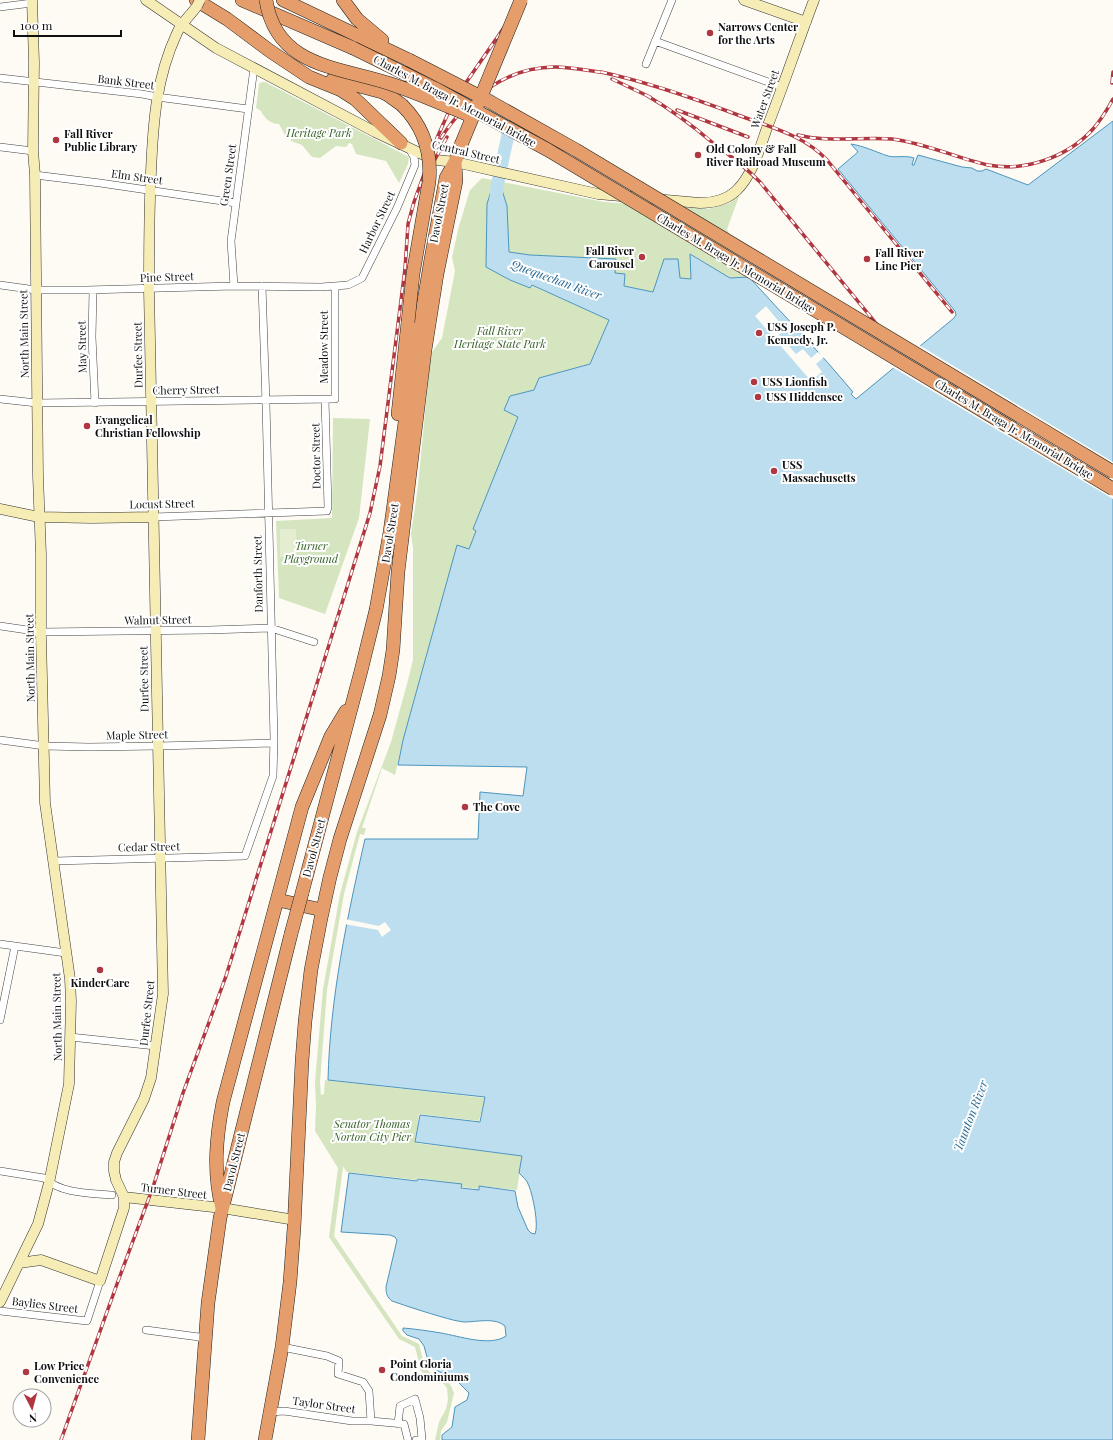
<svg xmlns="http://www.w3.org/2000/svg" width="1113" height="1440" font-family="'Playfair Display',serif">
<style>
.green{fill:#d4e5bf}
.pitch{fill:#e4edd0}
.water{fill:#bddeef;stroke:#4c95be}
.pier{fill:#fdfbf3}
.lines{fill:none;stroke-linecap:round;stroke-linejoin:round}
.river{stroke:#bddeef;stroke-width:13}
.street-casing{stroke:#424242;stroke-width:8}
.secondary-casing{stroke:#313131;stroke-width:11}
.highway-casing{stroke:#202020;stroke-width:14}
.street{stroke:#fff;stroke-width:7}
.secondary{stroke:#f6ecb5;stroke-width:10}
.highway{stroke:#e49d6b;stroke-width:13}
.rail-casing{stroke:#b03741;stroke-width:3.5}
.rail{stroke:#fff;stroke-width:2;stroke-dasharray:6;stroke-linecap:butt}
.secondary-bridge-casing{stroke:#313131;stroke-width:11;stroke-linecap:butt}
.highway-bridge-casing{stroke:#202020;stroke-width:14;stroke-linecap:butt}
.secondary-bridge{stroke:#f6ecb5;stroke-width:10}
.highway-bridge{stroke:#e49d6b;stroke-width:13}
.poi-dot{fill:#b03741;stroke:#fff;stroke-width:1.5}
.labels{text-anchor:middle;stroke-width:4;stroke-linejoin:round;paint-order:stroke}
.poi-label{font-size:11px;font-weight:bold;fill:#0f0f0f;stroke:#fff;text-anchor:start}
.street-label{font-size:11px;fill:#0f0f0f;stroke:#fff}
.park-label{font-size:11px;font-style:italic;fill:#346026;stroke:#fff}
.water-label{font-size:12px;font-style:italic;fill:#266893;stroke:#fff}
</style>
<rect width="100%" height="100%" fill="#fdfbf3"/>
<path class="green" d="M 262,82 L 265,82 L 409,157 L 408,164 L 399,183 L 386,161 L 356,154 L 352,144 L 349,143 L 346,147 L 336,146 L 320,158 L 312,157 L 302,145 L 291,141 L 290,137 L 285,135 L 279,124 C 271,124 264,118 261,111 L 256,108 L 259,84 Z
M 482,178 L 604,202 L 708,209 L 730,203 L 741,191 L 727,229 L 749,277 L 730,278 L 691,254 L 691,279 L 680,278 L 653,292 L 624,286 L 615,273 L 616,259 L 530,255 L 509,252 L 507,206 L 501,187 L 486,267 L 510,280 L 530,288 L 531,285 L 609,320 L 590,364 L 539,378 L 534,390 L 510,397 L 504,409 L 518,417 L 473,529 L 476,531 L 469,550 L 457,545 L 403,740 L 395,775 L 382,768 L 362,828 L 366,828 L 364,835 L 360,834 L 344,894 L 327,990 L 320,1082 L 321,1097 L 321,1095 L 324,1094 L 325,1080 L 485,1098 L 479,1121 L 419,1114 L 415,1143 L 522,1156 L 517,1190 L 479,1186 L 478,1189 L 462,1187 L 463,1184 L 418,1178 L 417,1180 L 347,1172 L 342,1165 L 343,1167 L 334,1236 L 402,1336 L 419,1344 L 425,1368 L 433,1375 L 445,1379 L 451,1386 L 454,1393 L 447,1422 L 441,1431 L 440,1440 L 435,1440 L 439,1422 L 446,1409 L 448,1400 L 447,1388 L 443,1383 L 431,1379 L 421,1371 L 415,1347 L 399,1339 L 329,1237 L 338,1168 L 315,1131 L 316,1105 L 315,1082 L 323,989 L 340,894 L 357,832 L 391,742 L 407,684 L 413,660 L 413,548 L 411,534 L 418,486 L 430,361 L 432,352 L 442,338 L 455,271 L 452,257 L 459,226 L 470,190 Z
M 333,418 L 370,419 L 359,518 L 325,614 L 279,598 L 276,521 L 332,518 Z"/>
<path class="pitch" d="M 280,529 L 296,529 L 297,557 L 280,557 Z"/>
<path class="water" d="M 1113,121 L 1113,1440 L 442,1440 L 442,1435 L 452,1427 L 455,1407 L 467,1400 L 469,1393 L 457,1381 L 434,1369 L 429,1364 L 424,1346 L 419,1339 L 407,1335 L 403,1331 L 403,1328 C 416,1329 429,1331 441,1333 C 459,1336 490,1347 506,1336 L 505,1326 C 495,1317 477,1322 464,1322 C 456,1321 449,1319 442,1317 C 425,1312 409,1307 392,1301 C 387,1297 386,1294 386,1287 L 397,1240 L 395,1237 L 390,1235 L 341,1232 L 349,1173 L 417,1181 L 418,1179 L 462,1184 L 461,1188 L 479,1190 L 479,1186 L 515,1191 L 518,1207 L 528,1230 L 531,1233 L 535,1234 C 539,1225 533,1196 529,1186 C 527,1180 523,1177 519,1173 L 522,1156 L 415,1142 L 420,1115 L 480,1122 L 485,1097 L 328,1080 C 330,998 347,918 365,839 L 478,839 L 480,792 L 523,796 L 527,767 L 398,765 L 403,740 L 457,545 L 469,549 L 476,531 L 473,529 L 518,417 L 504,410 L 510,396 L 534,390 L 539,378 L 590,364 L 609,320 L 532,285 L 530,288 L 510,280 L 486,267 L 487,204 L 494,181 L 502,183 L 501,187 L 507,206 L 509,252 L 530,255 L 616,259 L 615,273 L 625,274 L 624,286 L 653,292 L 664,259 L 678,259 L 680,278 L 691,279 L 690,254 L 730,278 L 749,277 C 784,316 820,352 853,392 L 851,394 L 856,399 L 954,318 L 956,315 L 955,311 L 838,169 L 858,152 L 851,144 C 864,146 876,152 888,156 C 897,158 905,155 914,158 L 912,165 L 914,165 L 918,155 L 962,167 L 972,168 L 977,171 L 982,171 L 986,169 L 1028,185 Z"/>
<path class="pier" d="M 766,306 L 785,329 L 779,335 L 796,354 L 803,349 L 811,358 L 818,352 L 824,357 L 816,364 L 822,372 L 811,381 L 755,316 Z
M 919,345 L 1113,462 L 1113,499 L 892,367 Z
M 345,919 L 379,926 L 385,922 L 391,930 L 382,937 L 378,930 L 344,924 Z"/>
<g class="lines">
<path class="river" d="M 490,100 L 505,123 L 508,135 L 497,186 L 496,198"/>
<defs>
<path id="street" d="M 0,7 L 32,3
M 655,41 L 782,87
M 646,64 L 672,0
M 0,78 L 142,94 L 157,97 L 248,109
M 0,147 L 33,151
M 35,175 L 100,183 L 236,203
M 0,285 L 36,290 L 87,290 L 234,286 L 321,287 L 348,285 L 362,278 L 397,208 L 415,165 L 414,157 L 409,148
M 234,286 L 231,241 L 233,226 L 254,68
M 93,290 L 92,337 L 95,403
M 0,399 L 37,403 L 335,399 L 335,286
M 153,517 L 327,511 L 328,507 L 325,399
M 0,626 L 41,632 L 209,630 L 271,628 L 314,642
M 0,740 L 45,746 L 89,747 L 158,746 L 274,743
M 54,861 L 245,856 L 273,776 L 274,739 L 266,403 L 262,286
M 0,944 L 66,953
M 0,1020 L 15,946
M 70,1037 L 156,1046
M 0,1171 L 44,1178 C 62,1194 89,1193 112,1195
M 0,1311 L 87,1321 L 100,1281
M 146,1330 L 199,1337 L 204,1341
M 282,1347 L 327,1356 L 339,1361 L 338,1374 L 363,1382 L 369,1391 L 371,1421
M 270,1412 L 284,1411 L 352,1421 L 371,1421 L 404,1424 L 408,1440
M 398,1424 L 400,1406 L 415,1399 L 420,1418 L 422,1439 L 416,1440"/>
<path id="secondary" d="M 146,0 L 216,48 L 375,132 L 426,156
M 744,0 L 806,22
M 437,160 L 455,162 L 598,194 L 700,203 C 713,203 726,200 736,191 C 753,175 760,147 768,125 C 784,84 798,42 814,0
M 0,509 L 39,517 L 92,518 L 153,517
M 124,1197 L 222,1208 L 295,1220
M 19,1263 L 41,1260 L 100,1281 L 124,1208 L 124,1197 L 116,1180 L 114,1171 L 114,1162 L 117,1153 L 144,1099 L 151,1078 L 163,994 L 149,290 C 149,251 149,211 151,172 C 153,123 156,78 177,33 C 181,23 191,15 197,6
M 0,1302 L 38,1224 L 49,1183 L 69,1084 L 71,1001 L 70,979 L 45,803 L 41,637 L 41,554 L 38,476 L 35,175 L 33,151 L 34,62 L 32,0"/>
<path id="highway" d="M 196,0 L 227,19 L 270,51 L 309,77 L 341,90 L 355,99 L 401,143
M 242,0 L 353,48
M 283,0 L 409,60
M 343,0 L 357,19 L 382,40
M 333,79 L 382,92 L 388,95 L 402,105
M 398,414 L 408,322
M 302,893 L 361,671 L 376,610 L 390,532 L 411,378 L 431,259 L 446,178 L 455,162 L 461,145
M 278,900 L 322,910
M 222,1208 C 213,1172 216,1138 223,1102 L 302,807 L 331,736 L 346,711
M 198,1440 L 208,1303 L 220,1218 L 291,934
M 265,1440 L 282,1347 L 290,1282 L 294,1228 L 302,1061 L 305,1022 L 311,970 L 321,918 L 330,877 L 340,839 L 380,715 L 389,676 L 393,650 L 398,572 L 410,472 L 425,350 L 437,274 L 456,181 L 455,162"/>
</defs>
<use href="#street" class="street-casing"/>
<use href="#secondary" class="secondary-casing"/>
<use href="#highway" class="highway-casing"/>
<use href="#street" class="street"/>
<use href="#secondary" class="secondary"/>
<use href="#highway" class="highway"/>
<defs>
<path id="rail" d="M 601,72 C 648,82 693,98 738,115 C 770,127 804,135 827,160 L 952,312
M 612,79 L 650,97
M 1112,83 L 1113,72
M 646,95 C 670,109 692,125 713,143 C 730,155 746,168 760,182 L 893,344
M 677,110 L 748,137
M 798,135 C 804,136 810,138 816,138 C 841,141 867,137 892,139 C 925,143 956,158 988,165 C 1025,172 1068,157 1093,129 C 1101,120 1107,110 1113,99
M 441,138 C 466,99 506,67 555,67 C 572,67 589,71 606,73
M 432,165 L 447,137
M 61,1440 L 117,1284 L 153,1187 L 183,1093 L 226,976 L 370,513 L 380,466 L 405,269 L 408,224 L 414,202 L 437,138 L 454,100 L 523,0"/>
</defs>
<use href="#rail" class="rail-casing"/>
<use href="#rail" class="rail"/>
<defs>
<path id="secondary-bridge" d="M 197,6 L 200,0"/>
<path id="highway-bridge" d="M 266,0 C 276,68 341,67 391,84 C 418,93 445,105 471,116
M 353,48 L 434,88 L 548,150 L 1113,489
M 409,60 L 485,99 L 576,150 L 1113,472
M 402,105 C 423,126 432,152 429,182 L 413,274 L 408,322
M 461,145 L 521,0
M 291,934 L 302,893"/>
</defs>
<use href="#secondary-bridge" class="secondary-bridge-casing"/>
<use href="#highway-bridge" class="highway-bridge-casing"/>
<use href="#secondary-bridge" class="secondary-bridge"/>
<use href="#highway-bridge" class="highway-bridge"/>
</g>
<g class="poi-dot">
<circle cx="710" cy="33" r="4"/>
<circle cx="56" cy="140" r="4"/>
<circle cx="698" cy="155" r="4"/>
<circle cx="642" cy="257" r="4"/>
<circle cx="867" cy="259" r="4"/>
<circle cx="759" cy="333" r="4"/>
<circle cx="754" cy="382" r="4"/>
<circle cx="758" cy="397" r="4"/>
<circle cx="87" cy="426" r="4"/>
<circle cx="774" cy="471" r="4"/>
<circle cx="465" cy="807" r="4"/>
<circle cx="100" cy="970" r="4"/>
<circle cx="382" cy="1370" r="4"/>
<circle cx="26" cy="1372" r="4"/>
</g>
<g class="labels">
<g class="poi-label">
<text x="718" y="31">Narrows Center<tspan x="718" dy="13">for the Arts</tspan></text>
<text x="64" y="138">Fall River<tspan x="64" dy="13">Public Library</tspan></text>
<text x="706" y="153">Old Colony &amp; Fall<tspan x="706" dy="13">River Railroad Museum</tspan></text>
<text x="634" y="255" text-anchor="end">Fall River<tspan x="634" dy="13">Carousel</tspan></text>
<text x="875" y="257">Fall River<tspan x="875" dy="13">Line Pier</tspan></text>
<text x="767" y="331">USS Joseph P.<tspan x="767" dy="13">Kennedy, Jr.</tspan></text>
<text x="762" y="386">USS Lionfish</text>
<text x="766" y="401">USS Hiddensee</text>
<text x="95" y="424">Evangelical<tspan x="95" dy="13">Christian Fellowship</tspan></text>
<text x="782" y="469">USS<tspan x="782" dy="13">Massachusetts</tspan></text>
<text x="473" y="811">The Cove</text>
<text x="100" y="987" text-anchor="middle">KinderCare</text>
<text x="390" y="1368">Point Gloria<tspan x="390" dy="13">Condominiums</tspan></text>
<text x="34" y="1370">Low Price<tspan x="34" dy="13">Convenience</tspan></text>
</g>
<g class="street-label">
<text transform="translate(126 82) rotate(7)" y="4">Bank Street</text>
<text transform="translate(765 99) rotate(-70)" y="4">Water Street</text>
<text transform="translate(455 101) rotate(28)" y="4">Charles M. Braga Jr. Memorial Bridge</text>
<text transform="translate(466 152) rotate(13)" y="4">Central Street</text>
<text transform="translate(228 175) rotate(-82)" y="4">Green Street</text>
<text transform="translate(137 177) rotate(8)" y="4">Elm Street</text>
<text transform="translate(439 213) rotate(-79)" y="4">Davol Street</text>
<text transform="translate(377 222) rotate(-64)" y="4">Harbor Street</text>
<text transform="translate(736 263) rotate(31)" y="4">Charles M. Braga Jr. Memorial Bridge</text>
<text transform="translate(167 277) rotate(-2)" y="4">Pine Street</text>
<text transform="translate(24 334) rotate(-91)" y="4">North Main Street</text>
<text transform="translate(82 347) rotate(-91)" y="4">May Street</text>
<text transform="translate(324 347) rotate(-90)" y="4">Meadow Street</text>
<text transform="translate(138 355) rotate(-91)" y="4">Durfee Street</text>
<text transform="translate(186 390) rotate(-1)" y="4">Cherry Street</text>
<text transform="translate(1014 429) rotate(31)" y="4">Charles M. Braga Jr. Memorial Bridge</text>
<text transform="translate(316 456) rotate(-91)" y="4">Doctor Street</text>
<text transform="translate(162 504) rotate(-1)" y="4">Locust Street</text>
<text transform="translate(390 533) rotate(-81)" y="4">Davol Street</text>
<text transform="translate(258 574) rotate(-91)" y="4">Danforth Street</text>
<text transform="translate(158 620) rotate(-1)" y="4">Walnut Street</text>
<text transform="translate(30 658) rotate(-91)" y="4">North Main Street</text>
<text transform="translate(144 679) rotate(-91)" y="4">Durfee Street</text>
<text transform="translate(137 735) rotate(-1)" y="4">Maple Street</text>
<text transform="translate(149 847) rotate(-1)" y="4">Cedar Street</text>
<text transform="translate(314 848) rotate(-75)" y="4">Davol Street</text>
<text transform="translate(147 1013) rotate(-84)" y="4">Durfee Street</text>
<text transform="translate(57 1017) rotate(-91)" y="4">North Main Street</text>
<text transform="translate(234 1162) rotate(-76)" y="4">Davol Street</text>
<text transform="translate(174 1191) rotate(7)" y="4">Turner Street</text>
<text transform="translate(45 1305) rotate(7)" y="4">Baylies Street</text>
<text transform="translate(324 1405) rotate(8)" y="4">Taylor Street</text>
</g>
<g class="park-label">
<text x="319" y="137">Heritage Park</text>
<text x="500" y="335">Fall River<tspan x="500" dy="13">Heritage State Park</tspan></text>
<text x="311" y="550">Turner<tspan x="311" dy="13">Playground</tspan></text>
<text x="372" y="1128">Senator Thomas<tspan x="372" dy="13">Norton City Pier</tspan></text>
</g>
<g class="water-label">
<text transform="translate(556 280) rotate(20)" y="4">Quequechan River</text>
<text transform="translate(971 1116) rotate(-69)" y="4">Taunton River</text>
</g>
</g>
<g transform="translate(32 1408) rotate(174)"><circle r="19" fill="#ffffff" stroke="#9f9f9f"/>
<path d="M0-3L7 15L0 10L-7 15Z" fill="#b03741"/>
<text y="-6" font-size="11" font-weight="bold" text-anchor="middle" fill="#0f0f0f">N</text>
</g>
<path d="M14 30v6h107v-6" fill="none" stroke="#0f0f0f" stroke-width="2"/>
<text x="20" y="30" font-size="12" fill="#0f0f0f" stroke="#ffffff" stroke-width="3" paint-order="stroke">100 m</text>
</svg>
